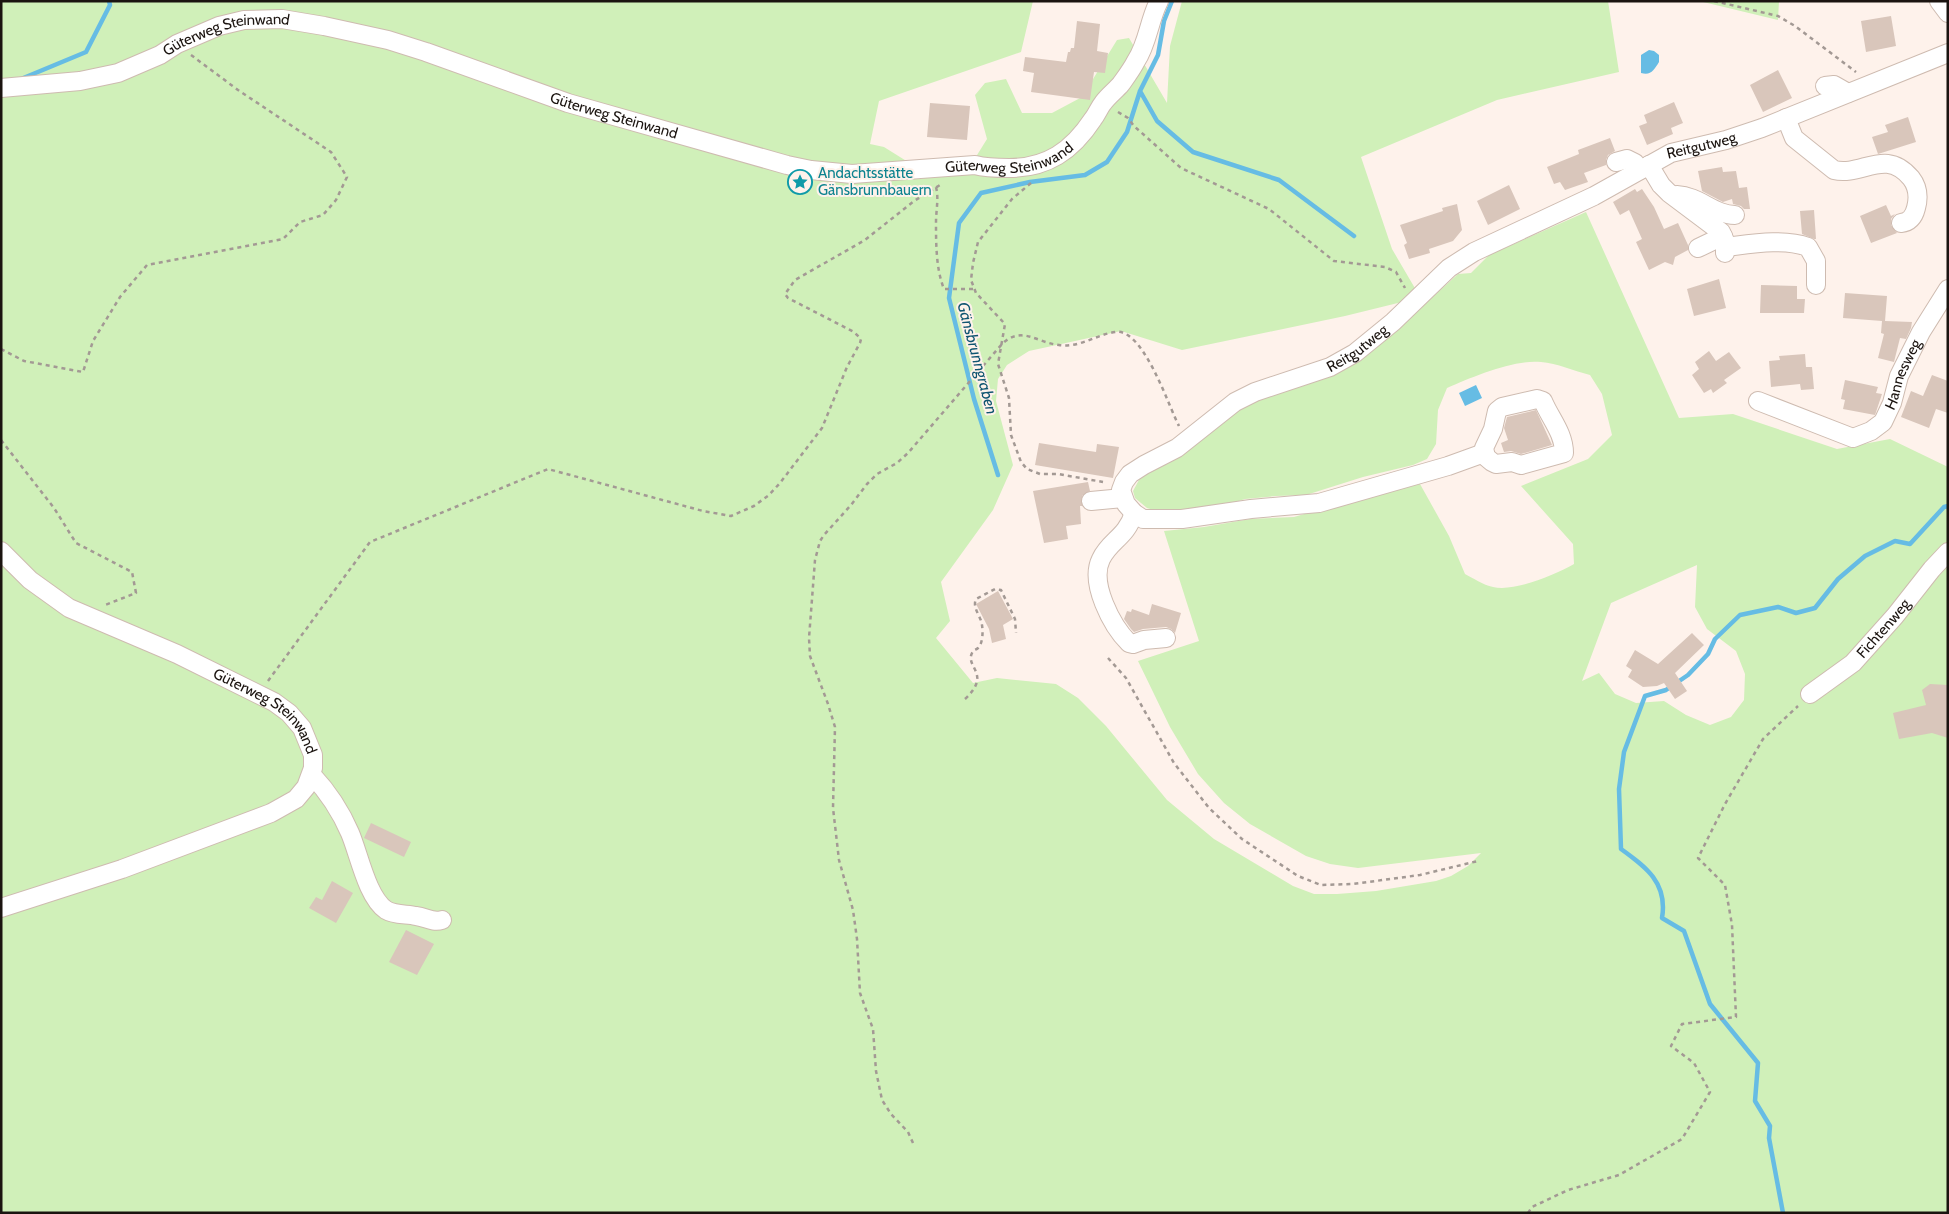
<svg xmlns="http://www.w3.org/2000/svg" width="1949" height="1214" font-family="Cabin,sans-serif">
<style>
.green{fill:#d0f0b9;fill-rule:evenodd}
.water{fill:#66bce4}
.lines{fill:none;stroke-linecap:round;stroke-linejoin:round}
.stream{stroke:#66bce4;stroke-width:4.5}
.building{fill:#d9c6bb}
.minor-casing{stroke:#cebbb0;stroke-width:20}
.path{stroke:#a39994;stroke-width:2.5;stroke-dasharray:4 4;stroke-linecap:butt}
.minor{stroke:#fff;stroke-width:18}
.labels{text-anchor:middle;stroke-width:4;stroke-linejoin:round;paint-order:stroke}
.street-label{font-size:15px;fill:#1b1410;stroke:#fef2eb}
.culture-label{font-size:15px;fill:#0d838f;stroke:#fef2eb;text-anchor:start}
.water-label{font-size:16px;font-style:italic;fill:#105571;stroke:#fef2eb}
</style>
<rect width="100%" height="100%" fill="#fef2eb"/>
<path class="green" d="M 1,1 L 1033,1 L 1021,52 L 879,101 L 870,144 L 884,147 L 924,172 L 969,168 L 987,139 L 975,95 L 985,83 L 1006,79 L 1022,113 L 1052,113 L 1082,97 L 1117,40 L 1129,38 L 1167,103 L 1170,46 L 1182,1 L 1608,1 L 1619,72 L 1497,100 L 1361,157 L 1392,249 L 1416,290 L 1406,301 L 1345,316 L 1182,350 L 1121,331 L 1029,351 L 1007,365 L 998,379 L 996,401 L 1013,465 L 993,510 L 941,582 L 950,621 L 936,638 L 973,683 L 997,678 L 1056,684 L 1078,698 L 1106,726 L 1167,800 L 1214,839 L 1293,886 L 1314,894 L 1337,894 L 1376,891 L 1436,881 L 1451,876 L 1468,866 L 1481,853 L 1358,868 L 1330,864 L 1306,856 L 1250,824 L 1224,803 L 1198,774 L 1170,727 L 1138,661 L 1199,641 L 1164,531 L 1204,527 L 1250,519 L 1294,517 L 1352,500 L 1368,498 L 1402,486 L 1420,484 L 1449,536 L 1465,574 C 1473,578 1483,585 1493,587 C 1515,592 1554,575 1574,564 L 1573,544 L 1521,486 L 1588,459 L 1612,435 L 1602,394 L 1590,375 C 1574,371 1557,363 1541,362 C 1514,359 1472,377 1447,388 L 1438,410 L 1436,444 L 1427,459 L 1413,465 L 1363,477 L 1306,495 L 1276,496 L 1245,499 L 1214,509 L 1181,512 L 1157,511 L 1147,508 L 1135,498 L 1133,491 L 1140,478 L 1187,451 L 1235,412 L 1404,323 L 1458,274 L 1471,273 L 1489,255 L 1586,212 L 1679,418 L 1733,414 L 1837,449 L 1890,439 L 1948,467 L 1948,1213 L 1,1213 ZM 1697,565 L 1695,607 L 1707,629 L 1736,651 L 1745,674 L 1744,700 L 1731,717 L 1710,725 L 1686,715 L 1664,701 L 1636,703 L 1615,694 L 1599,673 L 1582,681 L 1611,603 Z
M 1699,1 L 1779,1 L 1778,20 Z"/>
<path class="water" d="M 1649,50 L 1654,51 L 1659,55 L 1659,62 C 1654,70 1651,76 1641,73 L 1641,55 Z
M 1476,385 L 1482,398 L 1465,406 L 1459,393 Z"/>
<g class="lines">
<path class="stream" d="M 21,79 L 86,52 L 110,5 L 109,1
M 1140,91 L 1157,121 L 1193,152 L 1279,180 L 1354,236
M 998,475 L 974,399 L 949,298 L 959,223 L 981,193 L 1030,182 L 1085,175 L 1107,162 L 1127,132 L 1140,91 L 1158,55 L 1164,21 L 1172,1
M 1783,1213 L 1769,1138 L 1770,1126 L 1755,1101 L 1758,1063 L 1710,1004 L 1684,931 L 1662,918 C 1668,883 1646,867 1621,849 L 1619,789 L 1624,752 L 1645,696 L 1666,690 L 1688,675 L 1708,654 L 1715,639 L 1740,615 L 1778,607 L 1796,613 L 1815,608 L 1838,579 L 1865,556 L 1895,541 L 1910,544 L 1944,507 L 1948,506"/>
</g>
<path class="building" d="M 1891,16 L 1896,46 L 1866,52 L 1861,21 Z
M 1077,21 L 1100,24 L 1097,51 L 1108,53 L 1105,73 L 1094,72 L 1090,100 L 1031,92 L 1034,73 L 1023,71 L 1025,57 L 1066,62 L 1068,52 L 1070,52 L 1071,48 L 1074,48 Z
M 1778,70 L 1792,98 L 1763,112 L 1750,85 Z
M 1674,102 L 1683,123 L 1671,128 L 1673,134 L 1647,145 L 1639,126 L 1647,123 L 1644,115 Z
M 930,103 L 970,106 L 967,140 L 927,137 Z
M 1908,117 L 1916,142 L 1878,154 L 1872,137 L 1888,132 L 1885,125 Z
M 1610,138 L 1615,151 L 1608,155 L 1606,160 L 1606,165 L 1584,173 L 1588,182 L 1565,190 L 1560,182 L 1554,184 L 1547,167 L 1579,154 L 1578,150 Z
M 1722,167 L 1723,172 L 1736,171 L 1739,188 L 1747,187 L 1750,209 L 1744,209 L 1741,206 L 1733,204 L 1732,199 L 1723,202 L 1702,191 L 1698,171 Z
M 1509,185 L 1520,209 L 1488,225 L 1477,201 Z
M 1635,189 L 1637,192 L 1642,189 L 1654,207 L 1664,229 L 1678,223 L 1688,245 L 1688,250 L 1675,257 L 1673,265 L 1665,262 L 1649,270 L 1636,242 L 1642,239 L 1629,210 L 1620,215 L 1613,202 Z
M 1457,204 L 1462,230 L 1453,241 L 1429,249 L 1430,253 L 1409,259 L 1404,245 L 1407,243 L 1400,225 L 1443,211 L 1442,208 Z
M 1886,205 L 1891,216 L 1895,214 L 1891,219 L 1891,225 L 1897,233 L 1871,243 L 1860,216 Z
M 1814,210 L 1816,239 L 1814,239 L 1802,234 L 1800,211 Z
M 1719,279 L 1726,308 L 1694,316 L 1687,289 Z
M 1761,285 L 1797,286 L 1797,299 L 1805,299 L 1804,313 L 1760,313 Z
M 1845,293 L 1887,296 L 1885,321 L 1912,322 L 1911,328 L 1906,339 L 1900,338 L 1894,362 L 1878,358 L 1884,334 L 1881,333 L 1882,321 L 1843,318 Z
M 1709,351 L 1716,361 L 1729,352 L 1741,368 L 1724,380 L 1727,383 L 1713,393 L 1711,389 L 1704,393 L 1692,375 L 1699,369 L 1695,362 Z
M 1805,354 L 1806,367 L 1812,367 L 1814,389 L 1801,390 L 1800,384 L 1771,387 L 1769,361 L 1780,360 L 1779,356 Z
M 1932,375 L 1948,381 L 1948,413 L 1936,409 L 1929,428 L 1901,417 L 1911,391 L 1923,396 Z
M 1845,380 L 1878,387 L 1876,393 L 1882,394 L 1875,415 L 1843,409 L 1845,400 L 1841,399 Z
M 1536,410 L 1552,445 L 1521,454 L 1511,451 L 1504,452 L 1501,443 L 1508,440 L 1504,428 L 1507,417 Z
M 1039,443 L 1096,452 L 1097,444 L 1119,447 L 1113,478 L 1035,465 Z
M 1088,482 L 1090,491 L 1082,496 L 1082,506 L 1080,506 L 1081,524 L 1066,526 L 1068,539 L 1044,543 L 1033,491 Z
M 998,591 L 1013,619 L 1003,625 L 1006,639 L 992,643 L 989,629 L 976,604 Z
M 1152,604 L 1181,613 L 1175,633 L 1171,629 L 1166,627 L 1143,629 L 1134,632 L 1131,629 L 1124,619 L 1127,611 L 1131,612 L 1132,609 L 1149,615 Z
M 1692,633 L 1704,645 L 1675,673 L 1687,691 L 1675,699 L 1664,683 L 1657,686 L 1643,687 L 1628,677 L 1632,670 L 1626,666 L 1635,650 L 1658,664 Z
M 1930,684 L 1948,685 L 1948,738 L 1932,733 L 1899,739 L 1893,713 L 1926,705 L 1922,690 Z
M 371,823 L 411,842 L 404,857 L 364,838 Z
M 332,881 L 353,893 L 336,923 L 309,908 L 316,897 L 322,900 Z
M 406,930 L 434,944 L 417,975 L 389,962 Z"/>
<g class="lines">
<defs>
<g id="minor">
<path d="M 1939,1 L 1948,13"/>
<path d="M 1825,86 L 1834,85 L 1848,93"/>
<path id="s1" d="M 1,88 L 80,81 L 118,73 L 160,55 L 177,44 L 219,26 L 244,20 L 282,19 L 324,26 L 388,40 L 426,52 L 568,103 L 787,165 L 811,170 L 852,174 L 975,165 C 986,168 997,168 1009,168 C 1047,168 1072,151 1093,119 C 1097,114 1099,108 1103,103 C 1108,96 1116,90 1121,84 C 1126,77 1132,69 1136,61 C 1148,43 1149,20 1159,1"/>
<path d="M 1786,118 L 1794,138 L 1834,170 C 1862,177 1885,147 1911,178 C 1918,187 1919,197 1916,208 C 1914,216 1910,222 1901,223"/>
<path d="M 1616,162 L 1627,159 L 1635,163 L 1640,170"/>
<path d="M 1649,165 L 1661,185 L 1669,193 L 1721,232 L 1725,241 L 1725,253"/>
<path d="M 1677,195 C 1699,196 1714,215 1735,215"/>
<path d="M 1726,247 C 1751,244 1784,238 1808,247 L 1816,261 L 1816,285"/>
<path d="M 1698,248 L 1723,236"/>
<path d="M 1537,399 L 1543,401 C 1550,418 1564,433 1564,453 L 1521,465 L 1512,462 L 1496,464 L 1492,462 L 1486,457 L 1484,448 L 1493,429 L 1497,411 L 1502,407 Z"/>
<path id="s2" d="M 1758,401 L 1853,438 L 1871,431 L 1883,422 L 1892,403 L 1899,376 L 1921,332 L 1948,289"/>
<path id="s3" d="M 1484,453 L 1448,466 L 1319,503 L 1251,509 L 1182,519 L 1143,519 L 1134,513 L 1126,504 L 1121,490 L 1124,482 L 1130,474 L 1144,465 L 1177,448 L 1235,402 L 1255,392 L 1330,367 L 1355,353 L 1393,322 L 1449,268 L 1474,252 L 1594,196 L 1671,153 L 1726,140 L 1762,128 L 1948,53"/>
<path d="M 1091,501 L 1123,498"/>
<path d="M 1134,513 C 1126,538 1110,540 1101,559 C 1089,583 1112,626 1129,643 L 1133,644 L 1144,640 L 1166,638"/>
<path id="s4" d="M 1,551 L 30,580 L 69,608 L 177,654 L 274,702 L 289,713 L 302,728 L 313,755 L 313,768 L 306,787 L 296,799 L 271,813 L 122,869 L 1,908"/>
<path id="s5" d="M 1810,694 L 1853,663 L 1895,616 L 1932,569 L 1948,552"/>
<path d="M 312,775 C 327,791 341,812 350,833 C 359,854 367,897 386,910 C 394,915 407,914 416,916 C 426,917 432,923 442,920"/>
</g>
</defs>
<use href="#minor" class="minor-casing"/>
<path class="path" d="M 1714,1 L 1778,16 L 1795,26 L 1856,72
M 1118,112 L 1128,118 L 1134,126 L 1181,168 L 1269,209 L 1334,261 L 1385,267 L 1396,272 L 1405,288
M 1031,183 L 1012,199 L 978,242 L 973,263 L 971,280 L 976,293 L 1005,324 L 998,364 L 1009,398 L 1011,435 L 1021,462 L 1027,469 L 1040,474 L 1058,474 L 1103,482
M 936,187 C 939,199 936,210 936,222 C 936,244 936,269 944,289 L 974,289
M 1,349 L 24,361 L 83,372 L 93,341 L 120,297 L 147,265 L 283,239 L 300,222 L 323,215 L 336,200 L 347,177 L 331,152 L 238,90 L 191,55
M 1,440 L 54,508 L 76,543 L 132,572 L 136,593 L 105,605
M 1108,658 L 1126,678 L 1174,763 L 1209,808 L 1242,839 L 1298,876 L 1321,885 L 1353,884 L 1420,875 L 1478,861
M 268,681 L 370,542 L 548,469 L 703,511 L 731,516 L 754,506 L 769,495 L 780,483 L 822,428 L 847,367 L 860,343 L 861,339 L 854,332 L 788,298 L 785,294 L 795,280 L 865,240 L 914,201 L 940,185
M 965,699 C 992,674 965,667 972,653 C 973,650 976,650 978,648 C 983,643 983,632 982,625 C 981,616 972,608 976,599 L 995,589 L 1001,590 L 1015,619 L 1016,633
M 913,1143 L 908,1132 L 891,1114 L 882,1100 L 876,1071 L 873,1029 L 860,993 L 857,939 L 853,910 L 839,860 L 833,808 L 835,727 L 828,704 L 810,656 L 809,638 L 815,560 L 820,541 L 824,535 L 851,505 L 867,484 L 877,474 L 897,463 L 908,453 L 1002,344 C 1022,325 1037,343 1059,345 C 1080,348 1095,335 1115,332 C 1143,327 1168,405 1179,426
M 1528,1213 L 1532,1207 L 1568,1190 L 1619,1175 L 1682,1139 L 1710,1092 L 1694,1063 L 1671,1046 L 1682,1024 L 1736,1017 L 1732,925 L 1725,885 L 1698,858 L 1725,804 L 1763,739 L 1798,706"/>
<use href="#minor" class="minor"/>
</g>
<defs>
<symbol id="sight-ring" viewBox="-11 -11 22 22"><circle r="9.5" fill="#fef2eb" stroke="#0f9aa8" stroke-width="1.5"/><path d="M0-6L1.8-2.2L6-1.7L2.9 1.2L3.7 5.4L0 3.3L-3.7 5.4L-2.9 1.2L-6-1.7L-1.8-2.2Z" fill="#0f9aa8"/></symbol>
</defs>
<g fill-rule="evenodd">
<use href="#sight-ring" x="786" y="168" width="28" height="28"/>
</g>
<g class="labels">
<g class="street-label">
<text dy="5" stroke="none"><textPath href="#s1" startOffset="235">Güterweg Steinwand</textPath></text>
<text dy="5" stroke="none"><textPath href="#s1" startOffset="640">Güterweg Steinwand</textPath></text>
<text dy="5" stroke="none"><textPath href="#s3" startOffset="1072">Reitgutweg</textPath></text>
<text dy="5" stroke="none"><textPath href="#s1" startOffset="1045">Güterweg Steinwand</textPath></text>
<text dy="5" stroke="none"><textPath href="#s3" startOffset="668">Reitgutweg</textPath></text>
<text dy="5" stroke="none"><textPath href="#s2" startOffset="188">Hannesweg</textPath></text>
<text dy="5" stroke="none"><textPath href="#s5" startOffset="99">Fichtenweg</textPath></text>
<text dy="5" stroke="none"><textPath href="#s4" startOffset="314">Güterweg Steinwand</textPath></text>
</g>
<g class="culture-label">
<text x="818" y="178">Andachtsstätte<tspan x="818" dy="17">Gänsbrunnbauern</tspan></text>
</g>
<g class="water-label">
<text transform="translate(978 358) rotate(75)" y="6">Gänsbrunngraben</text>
</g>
</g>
<rect width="1949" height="1214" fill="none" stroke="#1b1410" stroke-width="5"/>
</svg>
